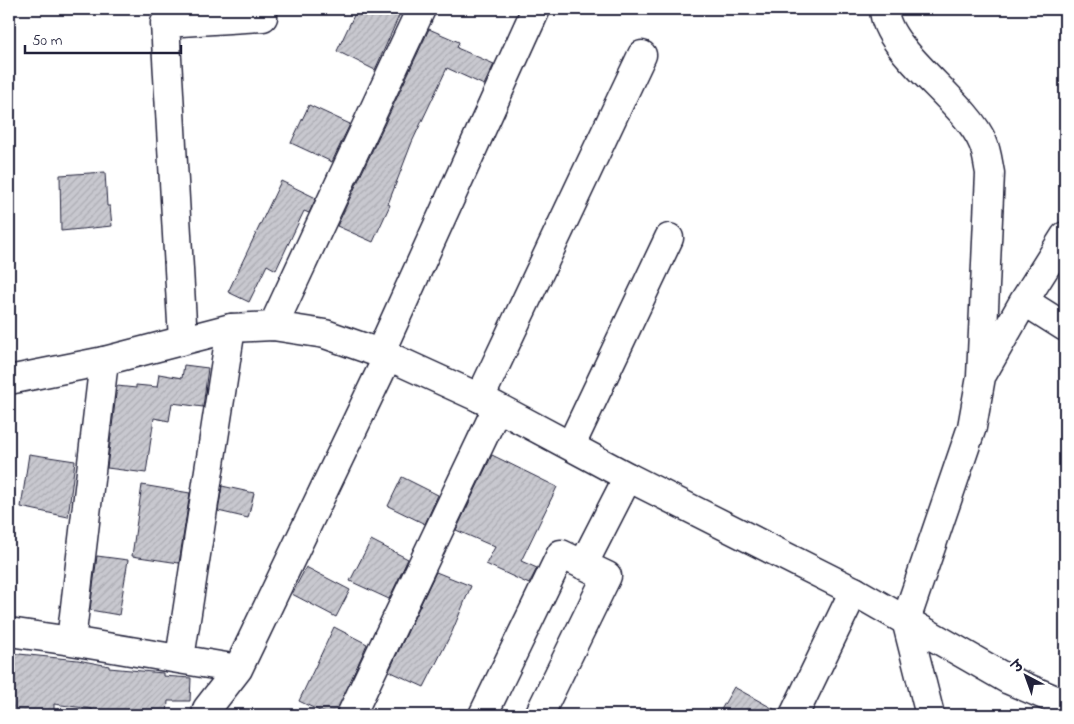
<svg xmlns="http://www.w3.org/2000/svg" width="1074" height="724" font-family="'Indie Flower','Playpen Sans Deva',sans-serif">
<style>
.building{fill:url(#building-hatch);stroke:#22223b}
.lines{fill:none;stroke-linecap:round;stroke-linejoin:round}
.minor-casing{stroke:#22223b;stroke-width:31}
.major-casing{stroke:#22223b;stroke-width:31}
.minor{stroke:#fff;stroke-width:28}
.major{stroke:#fff;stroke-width:28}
</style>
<defs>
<pattern id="building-hatch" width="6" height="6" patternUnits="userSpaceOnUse" patternTransform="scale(1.25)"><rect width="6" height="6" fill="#c8c8cf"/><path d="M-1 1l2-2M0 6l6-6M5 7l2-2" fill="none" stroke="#acacb3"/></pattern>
</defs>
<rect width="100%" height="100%" fill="#fff"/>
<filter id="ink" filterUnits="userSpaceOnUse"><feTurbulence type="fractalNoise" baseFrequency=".02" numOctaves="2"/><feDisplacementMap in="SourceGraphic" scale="10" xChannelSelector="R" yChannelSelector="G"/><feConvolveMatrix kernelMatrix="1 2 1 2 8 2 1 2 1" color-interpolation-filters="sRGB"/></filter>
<g filter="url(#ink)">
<path class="building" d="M 357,9 L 402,9 L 375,70 L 337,51 Z
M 429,29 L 459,42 L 457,48 L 494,64 L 484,85 L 447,68 L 412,142 L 388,204 L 390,205 L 373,242 L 337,226 Z
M 309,105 L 350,124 L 332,162 L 291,143 Z
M 105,172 L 107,206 L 110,206 L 112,226 L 61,231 L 60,175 Z
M 281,181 L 316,198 L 309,213 L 304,211 L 276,270 L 267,265 L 249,302 L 228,292 Z
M 184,365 L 208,368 L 203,407 L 172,403 L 169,421 L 154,418 L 146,473 L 107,468 L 117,386 L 136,388 L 136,385 L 157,387 L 159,374 L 182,378 Z
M 29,454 L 75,461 L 68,517 L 21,507 Z
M 492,455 L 557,487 L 521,561 L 537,568 L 529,584 L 486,564 L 495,547 L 456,530 Z
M 402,477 L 438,495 L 425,524 L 388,506 Z
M 142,485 L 190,493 L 179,563 L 132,556 Z
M 222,486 L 254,493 L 248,518 L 218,511 Z
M 371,540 L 408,559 L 389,599 L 350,581 Z
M 97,556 L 128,560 L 119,615 L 90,610 Z
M 306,567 L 350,590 L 336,617 L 292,594 Z
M 436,572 L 471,586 L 452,632 L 424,687 L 389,671 Z
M 334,627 L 367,644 L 336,715 L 328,715 L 299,701 Z
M 9,653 L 78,660 L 109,666 L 109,668 L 163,673 L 163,676 L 191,678 L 190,701 L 168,701 L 167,715 L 91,715 L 92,709 L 54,704 L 54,715 L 9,715 Z
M 734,687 L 779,712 L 779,715 L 718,715 Z"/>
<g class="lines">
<defs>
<path id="minor" d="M 884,9 C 885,51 966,101 983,143 C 987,152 988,164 990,173 L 981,377 L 972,427 L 906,620 L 930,715
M 1024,301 L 1065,327
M 273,326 L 421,9
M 183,340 L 165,23 L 263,17 L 262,9
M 380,353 L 536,9
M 104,361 L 71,641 L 238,669
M 983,373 L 1024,301 L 1065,236
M 480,398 L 642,55
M 571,445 L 669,238
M 583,565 L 628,477
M 9,632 L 71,641
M 180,658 L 231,328
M 206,715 L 207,709 L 238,669 L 388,356
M 351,715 L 497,408
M 483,715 L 561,554 L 607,576 L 539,715
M 794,715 L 854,591"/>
<path id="major" d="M 9,380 L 104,361 L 231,328 L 273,326 L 325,334 L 388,356 L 480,398 L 628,477 L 854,591 L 1009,680 L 1065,704"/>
</defs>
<use href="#minor" class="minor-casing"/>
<use href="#major" class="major-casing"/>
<use href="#minor" class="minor"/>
<use href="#major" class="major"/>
</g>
</g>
<rect width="1074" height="724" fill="none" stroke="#fff" stroke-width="30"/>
<rect x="15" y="15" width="1044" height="694" fill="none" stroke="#22223b" stroke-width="2" filter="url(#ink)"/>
<g transform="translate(1026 676) rotate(319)" stroke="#ffffff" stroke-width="4" paint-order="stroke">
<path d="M0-4L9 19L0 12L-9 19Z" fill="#22223b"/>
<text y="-8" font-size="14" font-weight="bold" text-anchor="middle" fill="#22223b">उ</text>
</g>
<path d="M25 45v8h156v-8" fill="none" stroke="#22223b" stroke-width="2.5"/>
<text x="32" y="45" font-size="15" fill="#22223b" stroke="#ffffff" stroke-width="4" paint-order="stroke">50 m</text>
</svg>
